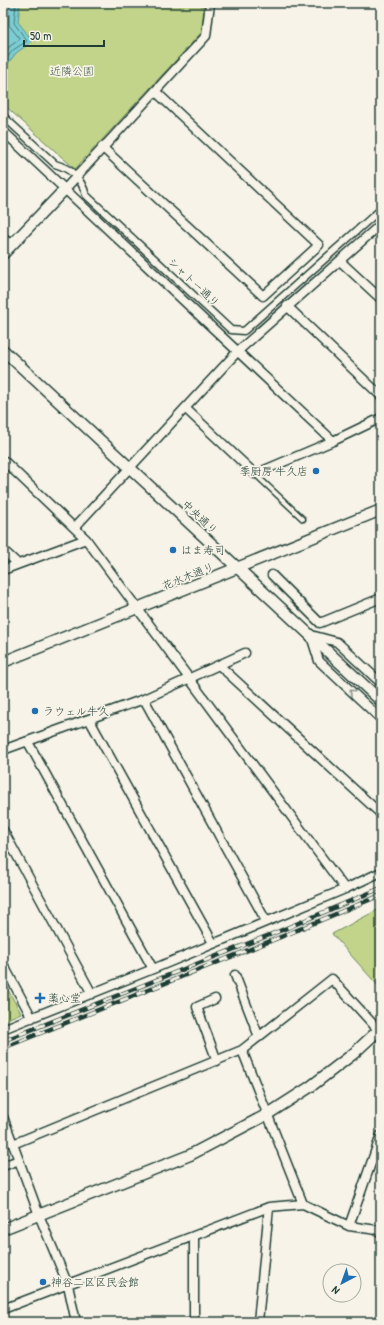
<svg xmlns="http://www.w3.org/2000/svg" width="384" height="1325" font-family="'Patrick Hand','Klee One',sans-serif">
<style>
.green{fill:#c1d489;stroke:#70885e}
.water{fill:#7ccdd3;stroke:#579393}
.lines{fill:none;stroke-linecap:round;stroke-linejoin:round}
.shore{stroke:#447774;stroke-width:1}
.service-casing{stroke:#1f3d34;stroke-width:7}
.pedestrian-casing{stroke:#1f3d34;stroke-width:9}
.minor-casing{stroke:#1f3d34;stroke-width:11}
.tertiary-casing{stroke:#1f3d34;stroke-width:13}
.service{stroke:#f7f3e8;stroke-width:4}
.pedestrian{stroke:#f7f3e8;stroke-width:6}
.minor{stroke:#f7f3e8;stroke-width:8}
.tertiary{stroke:#f7f3e8;stroke-width:10}
.rail-casing{stroke:#1f3d34;stroke-width:4.5}
.rail{stroke:#f7f3e8;stroke-width:3;stroke-dasharray:9;stroke-linecap:butt}
.oneway{stroke:#8b988e}
.poi-dot{fill:#1f6fb2;stroke:#f7f3e8;stroke-width:1.5}
.labels{text-anchor:middle;stroke-width:3.5;stroke-linejoin:round;paint-order:stroke}
.park-label{font-size:11px;fill:#3f5b45;stroke:#f7f3e8}
.street-label{font-size:11px;fill:#1f3d34;stroke:#f7f3e8}
.poi-label{font-size:11px;fill:#1f3d34;stroke:#f7f3e8;text-anchor:start}
</style>
<rect width="100%" height="100%" fill="#f7f3e8"/>
<filter id="ink" filterUnits="userSpaceOnUse"><feTurbulence type="fractalNoise" baseFrequency=".025" numOctaves="2"/><feDisplacementMap in="SourceGraphic" scale="8" xChannelSelector="R" yChannelSelector="G"/><feConvolveMatrix kernelMatrix="1 2 1 2 8 2 1 2 1" color-interpolation-filters="sRGB"/></filter>
<g filter="url(#ink)">
<path class="green" d="M 3,3 L 193,3 L 204,7 L 202,32 L 75,169 L 3,104 Z
M 381,908 L 381,989 L 332,934 Z
M 3,981 L 21,1013 L 3,1021 Z"/>
<path class="water" d="M 7,3 L 20,3 L 18,22 L 33,41 L 16,53 L 3,70 L 3,5 Z"/>
<g class="lines">
<path class="shore" d="M 3,14 L 9,14 L 9,25 L 20,39 L 9,47 L 3,55
M 3,63 L 13,50 L 27,41 L 14,23 L 16,3"/>
<defs>
<path id="service" d="M 255,474 L 303,519"/>
<path id="pedestrian" d="M 3,116 L 55,164 C 72,169 81,178 86,195 L 231,330 L 244,331 L 381,209"/>
<path id="minor" d="M 3,131 L 333,441
M 102,147 L 263,296 L 319,245 L 155,91
M 65,189 L 206,36 L 210,3
M 3,238 L 11,245
M 340,261 L 381,299
M 287,306 L 381,396
M 185,408 L 255,474 L 333,441 L 381,418
M 3,460 L 86,539 L 345,889
M 75,527 L 238,351 L 381,224
M 3,550 L 18,564
M 3,570 L 86,539
M 272,575 L 320,623 L 381,598
M 311,635 L 337,642 L 381,683
M 311,636 L 319,661 L 381,719
M 219,665 L 381,814
M 144,699 L 266,921
M 89,719 L 213,943
M 28,742 L 153,969
M 3,750 L 144,699 L 245,653
M 3,830 L 92,994
M 3,964 L 32,1018
M 235,975 L 259,1037
M 215,999 L 197,1007 L 217,1061
M 3,1029 L 153,969 L 345,889 L 381,872
M 242,1050 L 303,1204
M 3,1117 L 39,1215 L 68,1285 L 76,1322
M 13,1144 L 242,1050 L 332,979 L 381,1033
M 3,1166 L 19,1160
M 349,1226 L 377,1230 L 381,1233
M 194,1236 L 194,1322
M 3,1309 L 269,1207 L 303,1204 L 349,1226 L 381,1135
M 258,1322 L 269,1207"/>
<path id="tertiary" d="M 3,254 L 65,189
M 3,350 L 381,701
M 3,662 L 381,510
M 3,1229 L 190,1155 L 268,1114 L 310,1087 L 353,1054 L 381,1028"/>
</defs>
<use href="#service" class="service-casing"/>
<use href="#pedestrian" class="pedestrian-casing"/>
<use href="#minor" class="minor-casing"/>
<use href="#tertiary" class="tertiary-casing"/>
<use href="#service" class="service"/>
<use href="#pedestrian" class="pedestrian"/>
<use href="#minor" class="minor"/>
<use href="#tertiary" class="tertiary"/>
<defs>
<path id="rail" d="M 3,1041 L 282,930 L 381,888
M 3,1048 L 283,936 L 381,895"/>
</defs>
<use href="#rail" class="rail-casing"/>
<use href="#rail" class="rail"/>
</g>
<defs><path id="oneway-chevron" d="M-2-3.5L2.5 0L-2 3.5" fill="none" stroke-width="1.6" stroke-linecap="round" stroke-linejoin="round"/></defs>
<use class="oneway" href="#oneway-chevron" transform="translate(352 692) rotate(-137)"/>
</g>
<g class="poi-dot">
<circle cx="316" cy="471" r="4"/>
<circle cx="173" cy="550" r="4"/>
<circle cx="35" cy="711" r="4"/>
<path d="M38 992h4v4h4v4h-4v4h-4v-4h-4v-4h4z"/>
<circle cx="43" cy="1282" r="4"/>
</g>
<g class="labels">
<g class="park-label">
<text x="72" y="75">近隣公園</text>
</g>
<g class="street-label">
<text transform="translate(194 282) rotate(43)" y="4">シャトー通り</text>
<text transform="translate(200 517) rotate(43)" y="4">中央通り</text>
<text transform="translate(188 576) rotate(-22)" y="4">花水木通り</text>
</g>
<g class="poi-label">
<text x="308" y="475" text-anchor="end">季厨房 牛久店</text>
<text x="181" y="554">はま寿司</text>
<text x="43" y="715">ラウェル牛久</text>
<text x="48" y="1002">薬心堂</text>
<text x="51" y="1286">神谷二区区民会館</text>
</g>
</g>
<rect width="384" height="1325" fill="none" stroke="#f7f3e8" stroke-width="16"/>
<rect x="8" y="8" width="368" height="1309" fill="none" stroke="#1f3d34" stroke-width="1.5" filter="url(#ink)"/>
<g transform="translate(342 1283) rotate(221)"><circle r="19" fill="#f7f3e8" stroke="#a1aaa0"/>
<path d="M0-3L7 15L0 10L-7 15Z" fill="#1f6fb2"/>
<text y="-6" font-size="11" font-weight="bold" text-anchor="middle" fill="#1f3d34">N</text>
</g>
<path d="M24 40v6h80v-6" fill="none" stroke="#1f3d34" stroke-width="2"/>
<text x="30" y="40" font-size="12" fill="#1f3d34" stroke="#f7f3e8" stroke-width="3" paint-order="stroke">50 m</text>
</svg>
